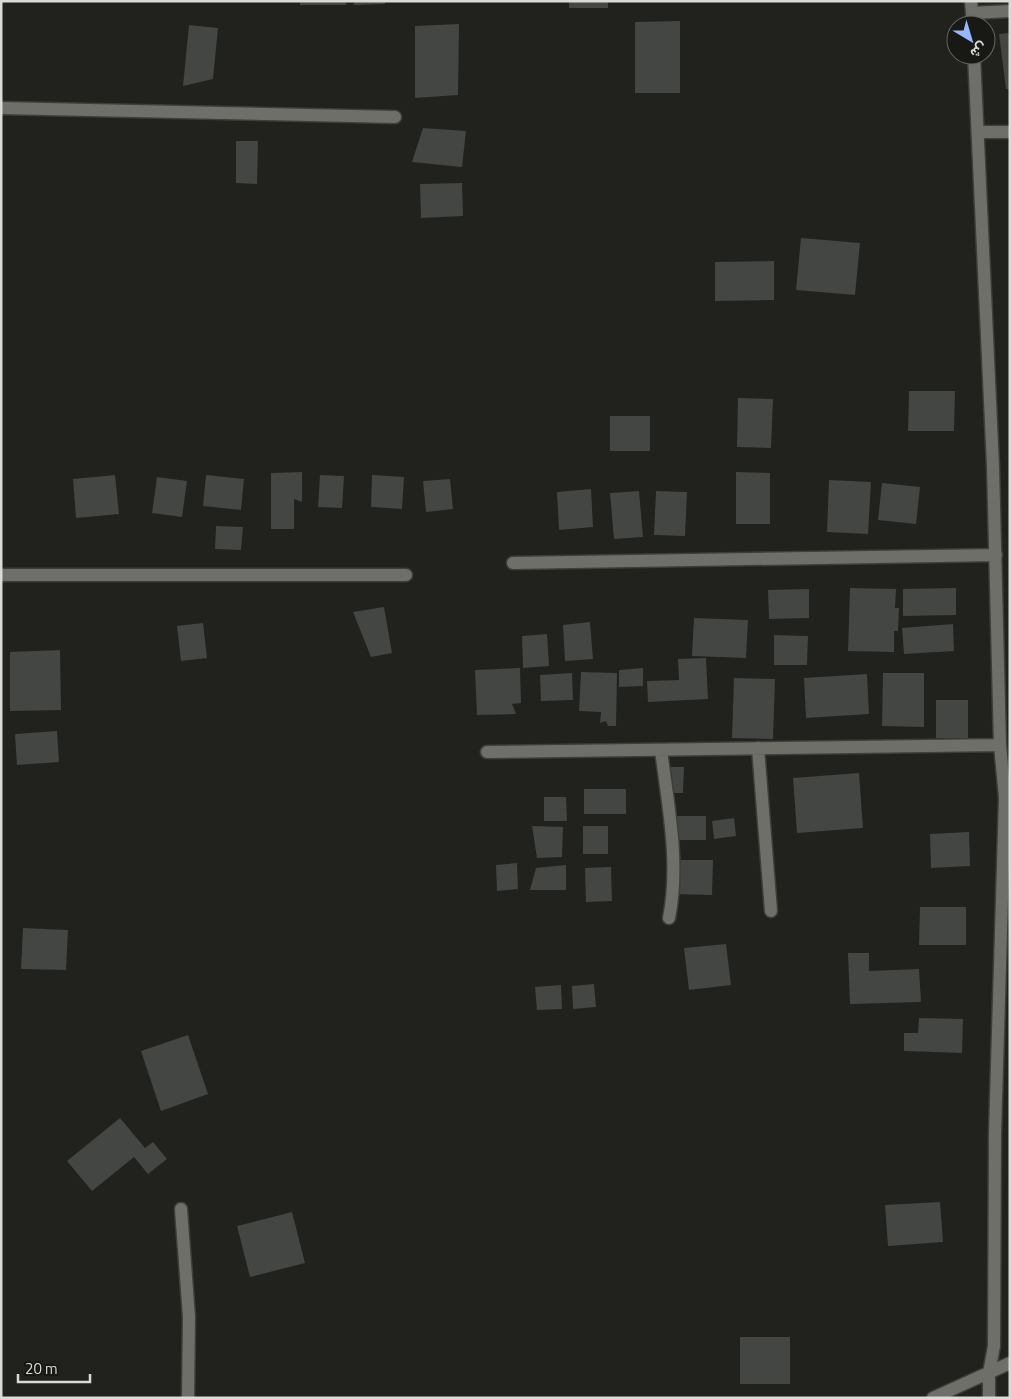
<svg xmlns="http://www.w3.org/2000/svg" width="1011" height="1399" font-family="'Titillium Web',Vazirmatn,sans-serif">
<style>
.building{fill:#434642}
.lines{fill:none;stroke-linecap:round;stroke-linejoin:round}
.street-casing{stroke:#3d3d39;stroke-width:15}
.street{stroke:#6f6f6a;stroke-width:12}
</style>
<rect width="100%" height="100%" fill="#21211d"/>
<path class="building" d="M 300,1 L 346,1 L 346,5 L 300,5 Z
M 354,1 L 385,1 L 385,4 L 354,5 Z
M 569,1 L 608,1 L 608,8 L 569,8 Z
M 680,21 L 680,93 L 635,93 L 635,22 Z
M 459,24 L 458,95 L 415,98 L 415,26 Z
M 189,25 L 218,28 L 213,79 L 183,86 Z
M 1010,33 L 1010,89 L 1006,89 L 999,34 Z
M 423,128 L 466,131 L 462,167 L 412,162 Z
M 236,141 L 258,141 L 257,184 L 236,183 Z
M 462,183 L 463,216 L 421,218 L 420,184 Z
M 801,238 L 860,243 L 855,295 L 796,290 Z
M 774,261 L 774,300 L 715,301 L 715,262 Z
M 909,391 L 955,391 L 954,431 L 908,431 Z
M 738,398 L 773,399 L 771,448 L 737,447 Z
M 610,416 L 650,416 L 650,451 L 610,451 Z
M 302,472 L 302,502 L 294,499 L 294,529 L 271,529 L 271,473 Z
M 736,472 L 770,473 L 770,524 L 736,524 Z
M 115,475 L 119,514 L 76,518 L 73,479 Z
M 206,475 L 244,479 L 241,510 L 203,506 Z
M 320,475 L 344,476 L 342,508 L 318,507 Z
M 372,475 L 404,477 L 402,509 L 371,507 Z
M 157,477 L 187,481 L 182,517 L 152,513 Z
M 450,479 L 453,509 L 426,512 L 423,481 Z
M 829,480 L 871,482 L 868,534 L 827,532 Z
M 882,483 L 920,487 L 916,524 L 878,520 Z
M 591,489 L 593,527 L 559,530 L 557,492 Z
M 639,491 L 643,537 L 614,539 L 610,493 Z
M 656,491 L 687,492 L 685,536 L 654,535 Z
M 216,526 L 243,527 L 241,550 L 215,549 Z
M 850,588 L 896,589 L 895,608 L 899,608 L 898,631 L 894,631 L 894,652 L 848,651 Z
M 956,588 L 956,615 L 903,616 L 903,589 Z
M 809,589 L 809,618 L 769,619 L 768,590 Z
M 384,607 L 392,653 L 371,657 L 353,612 Z
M 694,618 L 748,620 L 746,658 L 692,656 Z
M 590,622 L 593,659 L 565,661 L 563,625 Z
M 203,623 L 207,658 L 181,661 L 177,626 Z
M 953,624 L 954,651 L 904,654 L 902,628 Z
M 547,634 L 549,666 L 523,668 L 522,636 Z
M 774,635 L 808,636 L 807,665 L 774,665 Z
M 60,650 L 61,710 L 10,711 L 10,652 Z
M 706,658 L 708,699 L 648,702 L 647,681 L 679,680 L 678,659 Z
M 520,668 L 521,703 L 512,704 L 516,714 L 477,715 L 475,670 Z
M 643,668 L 643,686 L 619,687 L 619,670 Z
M 581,672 L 617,673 L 616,726 L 608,726 L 606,721 L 600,723 L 601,712 L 579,711 Z
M 572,673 L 573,700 L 541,701 L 540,675 Z
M 883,673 L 924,673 L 924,727 L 882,726 Z
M 867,674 L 869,714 L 806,718 L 804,678 Z
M 734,678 L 775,679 L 773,739 L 732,738 Z
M 936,700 L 968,700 L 968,738 L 936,738 Z
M 57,731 L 59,762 L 17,765 L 15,734 Z
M 668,767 L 684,767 L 683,793 L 667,793 Z
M 859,773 L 863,828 L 797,833 L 793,778 Z
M 584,789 L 626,789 L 626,814 L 584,814 Z
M 544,797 L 566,797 L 567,821 L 544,821 Z
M 676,816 L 706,816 L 706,840 L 675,840 Z
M 734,818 L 736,836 L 714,839 L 712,821 Z
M 532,826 L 563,827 L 562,857 L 537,858 Z
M 583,826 L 608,826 L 608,854 L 583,854 Z
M 969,832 L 970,866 L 931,868 L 930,834 Z
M 674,860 L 713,860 L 712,895 L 673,894 Z
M 517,863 L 518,889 L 497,891 L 496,865 Z
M 566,865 L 566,890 L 530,890 L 536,868 Z
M 611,867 L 612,901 L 586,902 L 585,868 Z
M 920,907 L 966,907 L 966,945 L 919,945 Z
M 23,928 L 68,930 L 66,970 L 21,969 Z
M 726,944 L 731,985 L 689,990 L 684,948 Z
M 848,953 L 869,953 L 869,971 L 919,969 L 921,1002 L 850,1004 Z
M 594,984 L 596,1007 L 573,1009 L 572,986 Z
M 561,985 L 562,1009 L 537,1010 L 535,987 Z
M 919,1018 L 963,1019 L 962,1053 L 904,1051 L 904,1033 L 918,1033 Z
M 188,1035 L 208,1094 L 161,1111 L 141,1051 Z
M 120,1118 L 145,1148 L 153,1142 L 167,1159 L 148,1174 L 134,1157 L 92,1191 L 67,1161 Z
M 940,1202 L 943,1242 L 888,1246 L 885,1205 Z
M 292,1212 L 305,1263 L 250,1277 L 237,1226 Z
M 740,1337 L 790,1337 L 790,1384 L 740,1384 Z"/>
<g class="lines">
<defs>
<path id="street" d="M 971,1 L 973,25
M 972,13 L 1010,11
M 974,55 L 993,466 L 1000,745 L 1005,798 L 995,1133 L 994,1346 L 989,1373 L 989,1398
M 1,108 L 395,117
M 979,132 L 1010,132
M 513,563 L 996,555
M 1,575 L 406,575
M 758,748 L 771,911
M 661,750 C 668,806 680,863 669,918
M 487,752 L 1000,745
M 181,1209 L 189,1317 L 188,1398
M 933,1398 L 1010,1363"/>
</defs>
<use href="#street" class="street-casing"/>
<use href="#street" class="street"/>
</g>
<rect width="1011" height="1399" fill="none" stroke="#dadad7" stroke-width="5"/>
<g transform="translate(971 40) rotate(142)"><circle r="24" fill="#181814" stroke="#666662"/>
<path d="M0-4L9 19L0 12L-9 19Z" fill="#97b6fd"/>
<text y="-8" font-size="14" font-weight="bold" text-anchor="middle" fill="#dadad7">ش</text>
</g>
<path d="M18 1374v8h72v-8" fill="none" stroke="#dadad7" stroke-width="2.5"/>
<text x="25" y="1374" font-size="15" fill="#dadad7" stroke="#181814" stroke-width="4" paint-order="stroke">20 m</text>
</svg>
